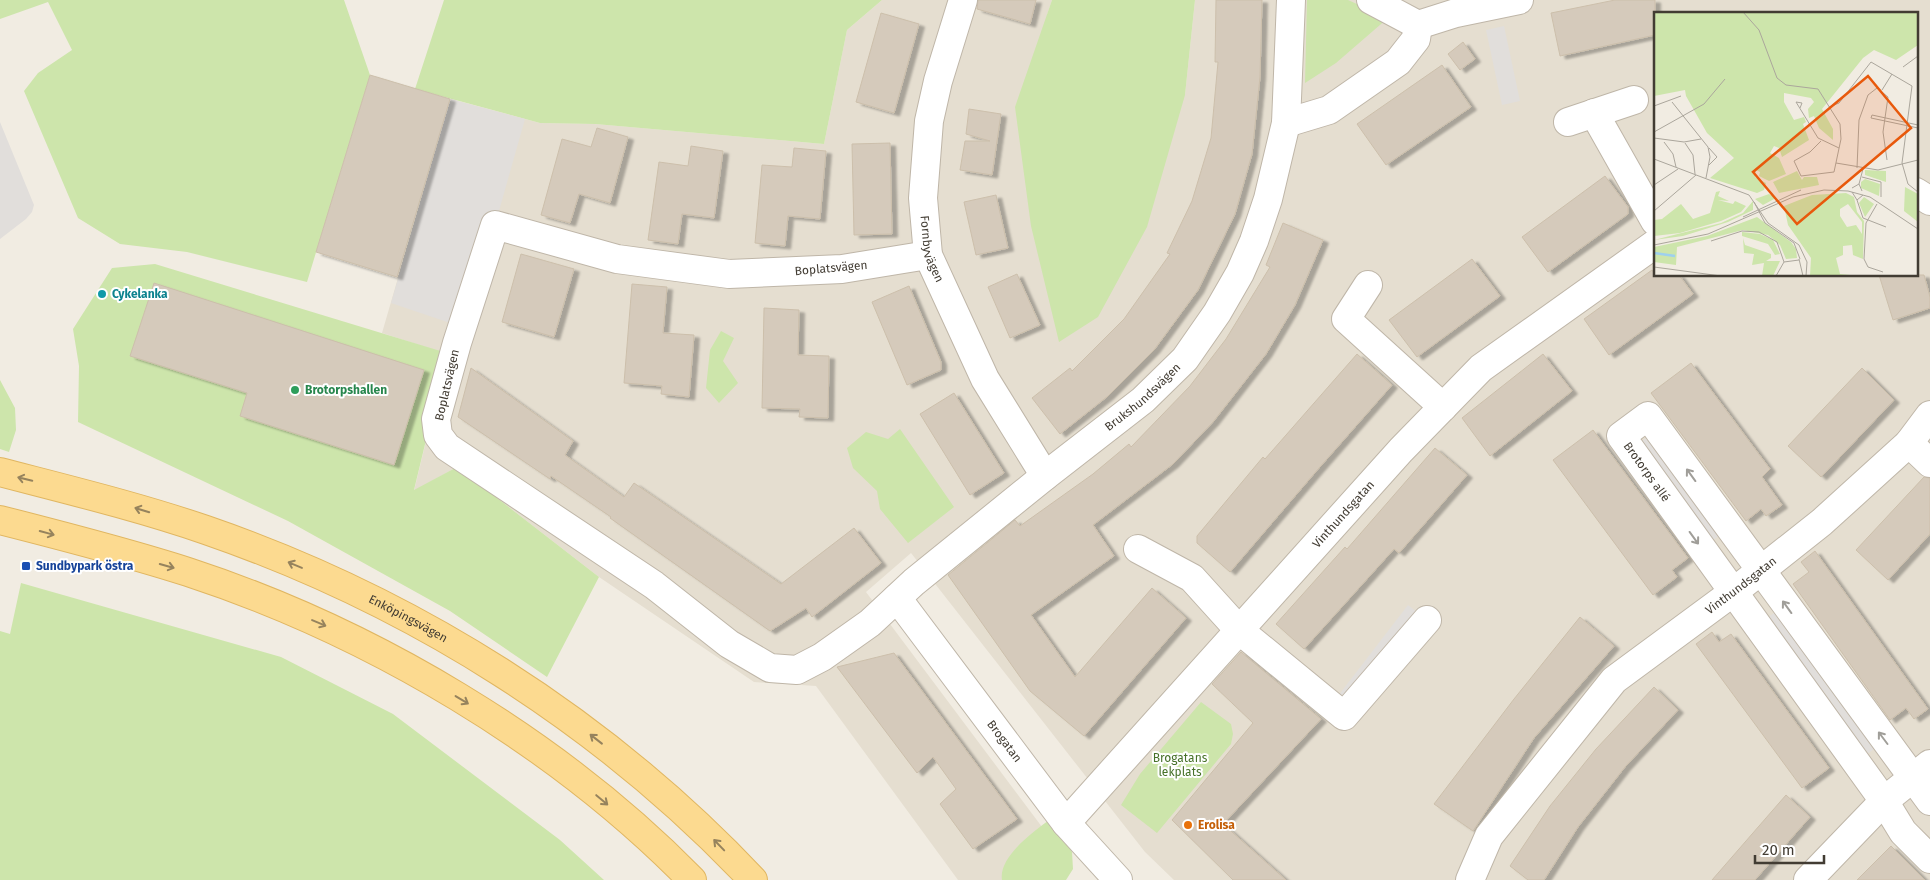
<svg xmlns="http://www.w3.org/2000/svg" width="1930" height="880" font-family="'Fira Sans',sans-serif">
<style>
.residential{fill:#e5ded0;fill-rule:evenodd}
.green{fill:#cde5ab}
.parking{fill:#e1dedb}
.building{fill:#d5cabb;stroke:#ccbfab;filter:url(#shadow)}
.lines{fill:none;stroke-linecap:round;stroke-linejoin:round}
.minor-casing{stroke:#bfb6a8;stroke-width:30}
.major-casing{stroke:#e0b661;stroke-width:30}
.minor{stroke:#fff;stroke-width:28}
.major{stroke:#fcda90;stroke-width:28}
.oneway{stroke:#a09e99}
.oneway2{stroke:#96835d}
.culture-dot{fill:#0f9aa8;stroke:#fff;stroke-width:2}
.leisure-dot{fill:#2e9e5b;stroke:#fff;stroke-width:2}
.transit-dot{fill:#1a4fb4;stroke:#fff;stroke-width:2}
.food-dot{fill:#e8710a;stroke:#fff;stroke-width:2}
.labels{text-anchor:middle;stroke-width:4;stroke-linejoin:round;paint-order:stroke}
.street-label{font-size:12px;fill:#423c33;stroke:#fff}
.culture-label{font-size:12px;font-weight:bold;fill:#0d838f;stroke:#fff;text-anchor:start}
.leisure-label{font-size:12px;font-weight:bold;fill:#27864d;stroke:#fff;text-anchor:start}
.transit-label{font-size:12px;font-weight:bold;fill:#164399;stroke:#fff;text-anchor:start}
.park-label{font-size:12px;fill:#467129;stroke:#fff}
.food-label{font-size:12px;font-weight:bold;fill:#c56008;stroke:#fff;text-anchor:start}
.inset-river{fill:none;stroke:#9ed0ee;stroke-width:2.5}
.inset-road{fill:none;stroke:#aba69c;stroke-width:1}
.view{fill:#e8590c;fill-opacity:0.15;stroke:#e8590c;stroke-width:2.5}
.inset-edge{fill:none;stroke:#423c33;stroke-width:2.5}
</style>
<defs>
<filter id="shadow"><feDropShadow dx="5.5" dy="3" stdDeviation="1" flood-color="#0004"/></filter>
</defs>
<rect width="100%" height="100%" fill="#f1ece2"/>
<path class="residential" d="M 882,0 L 1052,0 L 1047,15 L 1185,95 L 1195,0 L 1930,0 L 1930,880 L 1174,880 L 1145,852 L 911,553 L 866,592 L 1066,859 L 1042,880 L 958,880 L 816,686 L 754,682 L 599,577 L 457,467 L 414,491 L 447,354 L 382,333 L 450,99 L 540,123 L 595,124 L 824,144 L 847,30 ZM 1655,14 L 1916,14 L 1916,275 L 1655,275 Z"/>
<path class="green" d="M 0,0 L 344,0 L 370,75 L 307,282 L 187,252 L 120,244 L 78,218 L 24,91 L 38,73 L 72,50 L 48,2 L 0,19 Z
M 444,0 L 882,0 L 847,30 L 824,144 L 595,124 L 540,123 L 415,89 Z
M 1052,0 L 1195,0 L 1185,95 L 1147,227 L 1098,317 L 1059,342 L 1031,226 L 1015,107 Z
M 1307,0 L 1348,0 L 1388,18 L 1336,63 L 1305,83 Z
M 155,264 L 447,353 L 414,490 L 457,467 L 599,577 L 547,677 L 450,611 L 288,521 L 78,422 L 79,366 L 73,329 L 112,268 Z
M 721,331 L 734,338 L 723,361 L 738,383 L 719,403 L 706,388 L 710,350 Z
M 0,380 L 15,408 L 16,430 L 9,452 L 0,449 Z
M 900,429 L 954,507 L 908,543 L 880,509 L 877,491 L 853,468 L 847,448 L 866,432 L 888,439 Z
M 21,583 L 281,657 L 393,714 L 560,840 L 604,880 L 0,880 L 0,631 L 10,634 Z
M 1201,702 L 1231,724 L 1233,734 L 1231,744 L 1157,833 L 1121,805 L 1140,774 Z
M 1052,818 L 1072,852 L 1073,869 L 1066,880 L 1002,880 C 998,857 1035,830 1052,818 Z"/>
<path class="parking" d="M 1504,26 L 1520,101 L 1502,105 L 1486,30 Z
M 450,99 L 525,119 L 495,225 L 462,327 L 391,303 Z
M 0,122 L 34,205 L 32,212 L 26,219 L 0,239 Z
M 1658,430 L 1730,528 L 1702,548 L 1630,449 Z
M 1408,605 L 1427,620 L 1351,721 L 1331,705 Z
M 1786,605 L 1885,741 L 1855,763 L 1756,625 Z"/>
<path class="building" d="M 978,0 L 1036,0 L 1030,24 L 977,9 Z
M 1216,0 L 1262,0 L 1260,77 L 1252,154 L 1235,214 L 1198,290 L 1154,350 L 1108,396 L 1060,434 L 1032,398 L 1070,368 L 1072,371 L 1124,319 L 1170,254 L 1167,253 L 1192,201 L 1211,138 L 1218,62 L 1215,62 Z
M 1615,0 L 1655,0 L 1655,35 L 1560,56 L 1551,13 Z
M 881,13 L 919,24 L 894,113 L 856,102 Z
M 1463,42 L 1475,59 L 1460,70 L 1448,54 Z
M 1442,65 L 1471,107 L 1386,165 L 1357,124 Z
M 370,75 L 450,99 L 397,277 L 316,252 Z
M 969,109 L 1001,114 L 992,175 L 960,170 L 965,141 L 990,141 L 966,134 Z
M 597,128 L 628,137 L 610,203 L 579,194 L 570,223 L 541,215 L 562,139 L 591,147 Z
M 890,143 L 892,234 L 854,235 L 852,144 Z
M 691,146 L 723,151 L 714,218 L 682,214 L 678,244 L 648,240 L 659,162 L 688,166 Z
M 794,148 L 826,151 L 820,219 L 788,216 L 785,246 L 755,243 L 762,165 L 792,167 Z
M 1605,176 L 1628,207 L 1628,214 L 1548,272 L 1522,237 Z
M 996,195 L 1008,248 L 976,255 L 964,202 Z
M 1283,223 L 1323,240 L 1295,305 L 1266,354 L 1213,422 L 1173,464 L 1093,525 L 1114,556 L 1031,615 L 1075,677 L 1152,588 L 1186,618 L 1084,736 L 1030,691 L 948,575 L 1015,520 L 1020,526 L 1093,474 L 1129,444 L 1131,447 L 1190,386 L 1226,339 L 1270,267 L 1266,265 Z
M 521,254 L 574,269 L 554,337 L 502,322 Z
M 1472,259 L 1500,296 L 1417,357 L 1389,320 Z
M 1652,270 L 1655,275 L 1679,275 L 1693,294 L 1609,355 L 1584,319 Z
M 1017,274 L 1040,325 L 1010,338 L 988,287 Z
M 1879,275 L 1924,275 L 1930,297 L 1930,308 L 1893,320 Z
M 154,283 L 424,370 L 394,465 L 240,416 L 247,393 L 130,356 Z
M 632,284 L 667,287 L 663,333 L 694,335 L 689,397 L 661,394 L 662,386 L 624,383 Z
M 909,286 L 941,362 L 941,370 L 907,385 L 872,302 Z
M 764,308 L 799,310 L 798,355 L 829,356 L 828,418 L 799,417 L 800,409 L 762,408 Z
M 1357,354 L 1392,385 L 1319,468 L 1230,572 L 1197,543 L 1197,536 L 1263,457 L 1265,459 Z
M 1543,354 L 1572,391 L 1490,456 L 1462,418 Z
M 1691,363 L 1770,469 L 1762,477 L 1782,505 L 1766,516 L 1761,509 L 1746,521 L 1651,393 Z
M 471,368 L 573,441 L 565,455 L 624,497 L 634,483 L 781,584 L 854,528 L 881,563 L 812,617 L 806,608 L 770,631 L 610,518 L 611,517 L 551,476 L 550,479 L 458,417 Z
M 1862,368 L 1894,400 L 1821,477 L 1788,446 Z
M 954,393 L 1004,473 L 970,495 L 920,414 Z
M 1593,430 L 1688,558 L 1672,570 L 1677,577 L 1653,595 L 1553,460 Z
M 1435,448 L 1467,475 L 1399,553 L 1394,549 L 1304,649 L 1276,624 L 1345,547 L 1347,549 Z
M 1924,477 L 1930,478 L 1930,534 L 1888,580 L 1856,550 Z
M 1815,551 L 1928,709 L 1914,719 L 1906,708 L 1890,720 L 1793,584 L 1809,572 L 1801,562 Z
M 1580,617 L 1614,646 L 1534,738 L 1473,831 L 1434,804 L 1514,699 Z
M 1712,632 L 1719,642 L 1731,634 L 1829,768 L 1802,788 L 1696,644 Z
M 1241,652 L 1321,719 L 1223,824 L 1286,880 L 1233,880 L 1172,820 L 1253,723 L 1212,684 Z
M 894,653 L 1017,819 L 973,849 L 940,804 L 956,789 L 933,757 L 917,773 L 837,667 Z
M 1654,687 L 1678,710 L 1625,767 L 1578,827 L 1544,880 L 1528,880 L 1510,866 L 1550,806 L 1596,749 Z
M 1786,795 L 1810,817 L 1795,834 L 1755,880 L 1712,880 Z
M 1891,846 L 1925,880 L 1857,880 Z"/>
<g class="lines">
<defs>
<g id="minor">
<path id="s1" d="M 963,0 L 938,81 L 929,121 L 923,198 L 928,255 L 985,379 L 1045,476"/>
<path d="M 1371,0 L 1418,25 L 1456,13 L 1519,0"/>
<path d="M 1594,113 L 1655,221"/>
<path d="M 1568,122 L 1634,100"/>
<path d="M 1286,123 L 1329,110 L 1398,62 L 1416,39 L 1418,25"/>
<path d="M 1916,192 L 1930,201"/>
<path id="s2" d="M 928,255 L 842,269 L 729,274 L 617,259 L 495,225 L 457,343 L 436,419 L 438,435 L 447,447 L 654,585 L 729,644 L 770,668 L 797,670 L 822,657 L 870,623 L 914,582 L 1045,476 L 1143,400 L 1185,359 L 1217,313 L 1240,273 L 1254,241 L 1268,199 L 1286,123 L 1291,0"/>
<path d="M 1368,285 L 1346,319 L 1443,407"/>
<path d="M 1909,443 L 1930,463"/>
<path d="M 1138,549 L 1192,578 L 1239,630 L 1344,716 L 1427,620"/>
<path id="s3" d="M 897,598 L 1066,823 L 1118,880"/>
<path id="s4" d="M 1930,801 L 1648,416 L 1621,436 L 1884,801 L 1903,832 L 1930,859"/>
<path id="s5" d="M 1066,823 L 1401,450 L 1481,368 L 1655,244"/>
<path id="s6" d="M 1470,880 L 1489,836 L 1614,680 L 1736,590 L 1822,522 L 1909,443 L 1930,415"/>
<path d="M 1808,880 L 1884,801 L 1930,764"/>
</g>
<g id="major">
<path id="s7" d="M 0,472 C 69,490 139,507 206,530 C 412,601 603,721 753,880"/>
<path d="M 0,520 C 63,536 126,552 188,572 C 371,632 557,742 692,880"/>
</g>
</defs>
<use href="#minor" class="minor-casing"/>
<use href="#major" class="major-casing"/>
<use href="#minor" class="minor"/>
<use href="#major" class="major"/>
</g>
<defs><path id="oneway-shaft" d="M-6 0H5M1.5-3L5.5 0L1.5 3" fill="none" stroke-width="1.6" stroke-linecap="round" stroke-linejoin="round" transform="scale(1.25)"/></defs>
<g class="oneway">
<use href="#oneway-shaft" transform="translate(1691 475) rotate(-126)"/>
<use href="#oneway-shaft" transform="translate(1694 538) rotate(54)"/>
<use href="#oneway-shaft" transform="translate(1787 607) rotate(-126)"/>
<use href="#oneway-shaft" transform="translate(1883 738) rotate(-127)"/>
</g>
<g class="oneway2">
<use href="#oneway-shaft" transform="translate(25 479) rotate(-166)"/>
<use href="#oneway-shaft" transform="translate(142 510) rotate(-163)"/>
<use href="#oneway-shaft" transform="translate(47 533) rotate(15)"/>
<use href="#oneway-shaft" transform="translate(295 565) rotate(-157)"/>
<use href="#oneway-shaft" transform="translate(167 566) rotate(16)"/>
<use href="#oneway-shaft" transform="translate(319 623) rotate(23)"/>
<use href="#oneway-shaft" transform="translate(462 700) rotate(31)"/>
<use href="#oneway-shaft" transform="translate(596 739) rotate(-142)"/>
<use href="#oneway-shaft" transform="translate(602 800) rotate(40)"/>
<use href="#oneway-shaft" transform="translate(719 845) rotate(-134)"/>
</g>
<circle class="culture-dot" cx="102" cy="294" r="5"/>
<circle class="leisure-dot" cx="295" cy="390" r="5"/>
<rect class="transit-dot" x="21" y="561" width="10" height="10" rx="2.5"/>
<circle class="food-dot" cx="1188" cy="825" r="5"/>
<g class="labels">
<g class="street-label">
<text dy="4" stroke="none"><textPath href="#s1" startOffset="255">Fornbyvägen</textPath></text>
<text transform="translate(831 268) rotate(-5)" y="4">Boplatsvägen</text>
<text transform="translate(447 385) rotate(-77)" y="4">Boplatsvägen</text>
<text dy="4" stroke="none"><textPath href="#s2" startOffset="1534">Brukshundsvägen</textPath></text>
<text dy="4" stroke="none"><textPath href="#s4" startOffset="555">Brotorps allé</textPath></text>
<text dy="4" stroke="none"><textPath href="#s5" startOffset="415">Vinthundsgatan</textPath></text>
<text dy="4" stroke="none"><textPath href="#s6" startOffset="406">Vinthundsgatan</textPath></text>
<text dy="4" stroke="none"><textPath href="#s7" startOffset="435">Enköpingsvägen</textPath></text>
<text dy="4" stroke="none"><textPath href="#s3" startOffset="179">Brogatan</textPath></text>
</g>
<g class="culture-label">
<text x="112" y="298">Cykelanka</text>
</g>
<g class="leisure-label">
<text x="305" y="394">Brotorpshallen</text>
</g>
<g class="transit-label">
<text x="36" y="570">Sundbypark östra</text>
</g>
<g class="park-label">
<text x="1180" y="762">Brogatans<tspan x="1180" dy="14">lekplats</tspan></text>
</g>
<g class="food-label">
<text x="1198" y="829">Erolisa</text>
</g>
</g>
<g transform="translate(1654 12)">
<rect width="264" height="264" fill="#f1ece2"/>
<path d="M 0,0 L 264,0 L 264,33 L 242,48 L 220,38 L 209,46 L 168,97 L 179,117 L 179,128 L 165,116 L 160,104 L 155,106 L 154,97 L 160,90 L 157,86 L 130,81 L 130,90 L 140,108 L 150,105 L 152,110 L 149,112 L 155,128 L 128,145 L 125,136 L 120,134 L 116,141 L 125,146 L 132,162 L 115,169 L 105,164 L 106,160 L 102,158 L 101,165 L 112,171 L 110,178 L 103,181 L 56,166 L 80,146 L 53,121 L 32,84 L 31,78 L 0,84 ZM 211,158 L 232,159 L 232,170 L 211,163 ZM 143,159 L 148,168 L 150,165 L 163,165 L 165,173 L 125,181 L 119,170 ZM 211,167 L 226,172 L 225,184 L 207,176 L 207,170 ZM 251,175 L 264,182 L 264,210 L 250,199 ZM 66,179 L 64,184 L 75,189 L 64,188 L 79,192 L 81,189 L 92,194 L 87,200 L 67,209 L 26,221 L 0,224 L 0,208 L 8,207 L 27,192 L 39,207 L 56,201 L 62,180 ZM 192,181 L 200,185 L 203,200 L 210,209 L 209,247 L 199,243 L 198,233 L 189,234 L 189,243 L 182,246 L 186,262 L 206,264 L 156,264 L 157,246 L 134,213 L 130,194 L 158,183 ZM 194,192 L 208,210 L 208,222 L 202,213 L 193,215 L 186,204 L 186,197 ZM 115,182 L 122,186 L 109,193 L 101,187 ZM 210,185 L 220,192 L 211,205 L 205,191 ZM 99,189 L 99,198 L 74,210 L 29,224 L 0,228 L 67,211 L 89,201 ZM 103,205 L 137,230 L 142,237 L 143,246 L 132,247 L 126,233 L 114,223 L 89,218 L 23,235 L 22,253 L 0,250 L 0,235 L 53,224 ZM 88,220 L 106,222 L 119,228 L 126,242 L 121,243 L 114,232 L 88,224 ZM 89,226 L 91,233 L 117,242 L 117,246 L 112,249 L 126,249 L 119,264 L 108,264 L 110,251 L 98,253 L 100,242 L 90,241 Z" fill="#cde5ab" fill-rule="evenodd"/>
<path class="inset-river" d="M 0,241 L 21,244"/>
<path class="inset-road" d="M 89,0 L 105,18 L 123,66 L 132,73 L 164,77 L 186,112 L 187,127 L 180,160 L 147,164 L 140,149 L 156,140 L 167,129M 249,55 L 264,44M 258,74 L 248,151 L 254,172 L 264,180M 228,78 L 238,62M 18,90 L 54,135 L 56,145 L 52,166M 0,94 L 27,84M 175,95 L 185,91 L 217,50 L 258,74M 146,96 L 148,91 L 142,90 L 164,126 L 185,136M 264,113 L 218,103 L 217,106 L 264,116M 0,120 L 50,92 L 71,67M 0,126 L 30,130 L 47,127M 10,130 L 19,142 L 22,155M 31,131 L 39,143 L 41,162M 0,147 L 95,183 L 114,211 L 145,233 L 153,250 L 152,264M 182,151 L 224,158 L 264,148M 55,153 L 63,145 L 55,136M 203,156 L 205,108 L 214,83 L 223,76 L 234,85 L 229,120 L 233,148M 208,165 L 227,170 L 227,185M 205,172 L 209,157M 0,173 L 24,157M 198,176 L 205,172 L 208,179M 198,180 L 203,188 L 209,183M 203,188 L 209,206 L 232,215M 100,190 L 111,211 L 140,231 L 146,247M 223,192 L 212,211 L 210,247 L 214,255 L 229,260M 0,199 L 42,163M 89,205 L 147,178M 57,229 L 88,219 L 105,220 L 123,230 L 130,250M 0,233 L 54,222 L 139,185 L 170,178 L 194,179 L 216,185 L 264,217M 145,247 L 149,264M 0,255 L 67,264M 122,264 L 130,250 L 145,248"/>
<path class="view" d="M 214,64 L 257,116 L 143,212 L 99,160 Z"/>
<rect width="264" height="264" class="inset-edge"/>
</g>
<path d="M1755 855v8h69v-8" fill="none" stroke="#423c33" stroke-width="2.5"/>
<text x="1762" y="855" font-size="15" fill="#423c33" stroke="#ffffff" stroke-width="4" paint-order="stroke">20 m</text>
</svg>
